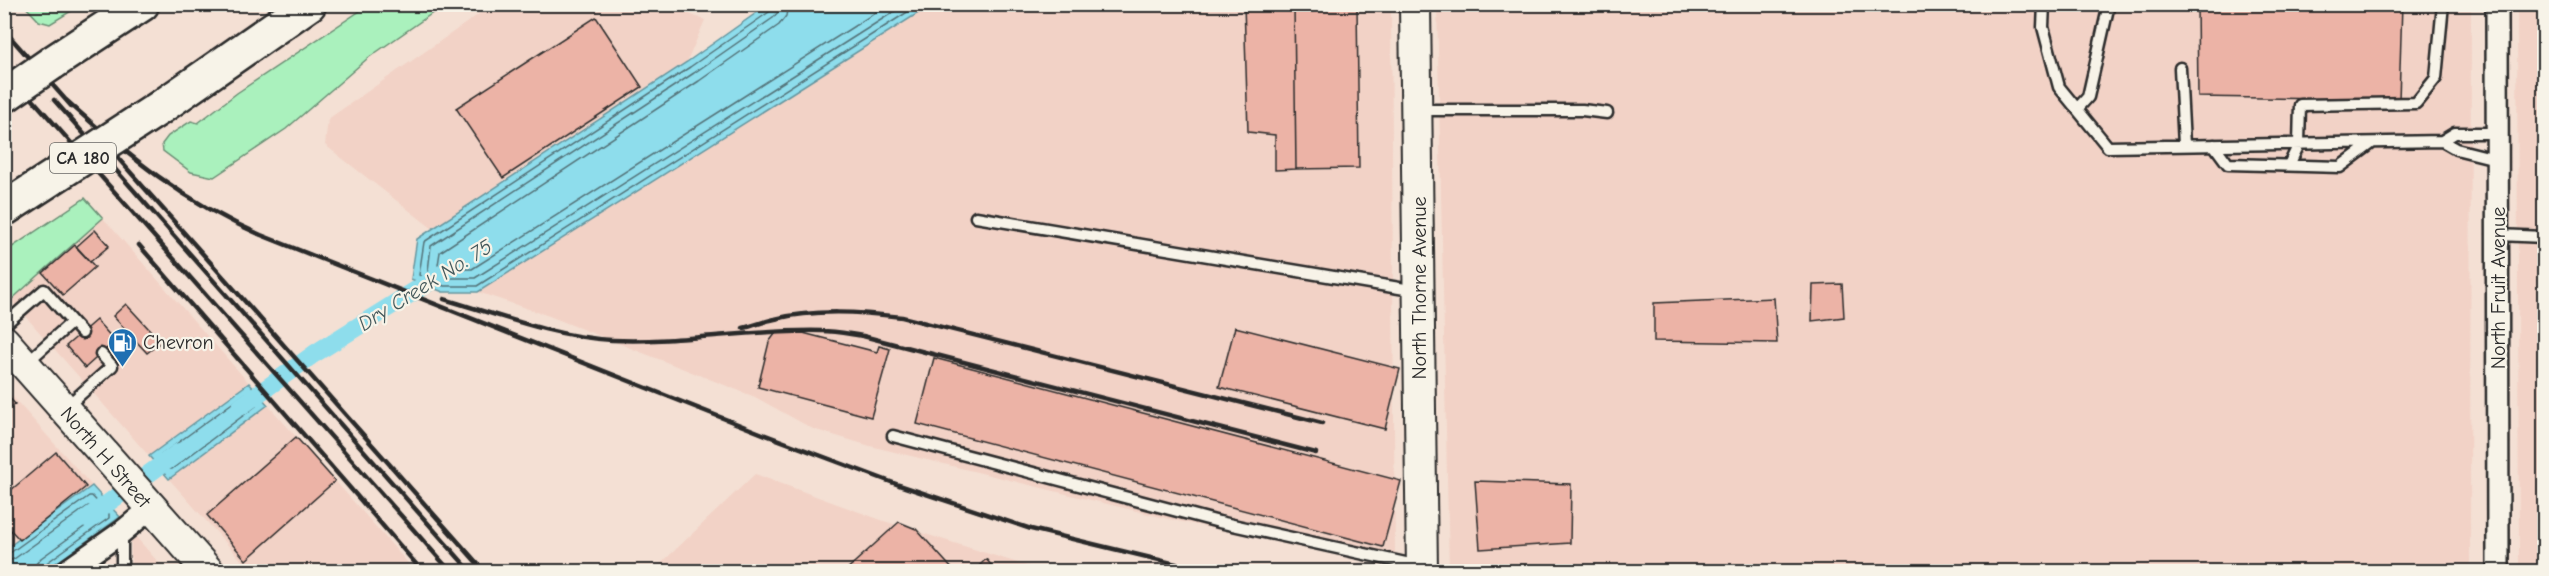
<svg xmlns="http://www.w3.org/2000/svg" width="2549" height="576" font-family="'Comic Neue',sans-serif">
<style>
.built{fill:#f2d2c6}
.green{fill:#aaf1bd;stroke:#6a8e74;stroke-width:1.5}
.water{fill:#8eddec;stroke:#66969f;stroke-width:1.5}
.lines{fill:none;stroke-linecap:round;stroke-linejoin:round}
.shore{stroke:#537278;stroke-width:1.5}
.canal{stroke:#8eddec;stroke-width:18}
.building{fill:#ecb3a6;stroke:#2b2b2b;stroke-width:1.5}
.lane-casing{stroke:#2b2b2b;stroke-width:15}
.street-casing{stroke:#2b2b2b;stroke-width:26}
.secondary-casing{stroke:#2b2b2b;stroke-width:34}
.highway-casing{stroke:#2b2b2b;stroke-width:38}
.lane{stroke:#f7f3e8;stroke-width:10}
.street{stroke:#f7f3e8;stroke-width:21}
.secondary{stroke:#f7f3e8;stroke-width:30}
.highway{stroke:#f7f3e8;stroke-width:33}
.rail{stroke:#2b2b2b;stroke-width:4.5}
.highway-bridge-casing{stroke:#2b2b2b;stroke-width:38;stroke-linecap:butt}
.highway-bridge{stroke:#f7f3e8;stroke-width:33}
.labels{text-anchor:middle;stroke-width:4.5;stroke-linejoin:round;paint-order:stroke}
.shield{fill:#f7f3e8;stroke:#686764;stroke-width:1.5}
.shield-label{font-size:18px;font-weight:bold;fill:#2b2b2b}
.street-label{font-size:20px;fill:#2b2b2b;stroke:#f7f3e8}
.poi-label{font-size:20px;fill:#2b2b2b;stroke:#f7f3e8;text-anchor:start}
.water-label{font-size:21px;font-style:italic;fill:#44585b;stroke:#f7f3e8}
</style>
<rect width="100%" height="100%" fill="#f4e0d4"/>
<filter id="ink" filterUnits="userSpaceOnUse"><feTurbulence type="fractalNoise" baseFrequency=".0167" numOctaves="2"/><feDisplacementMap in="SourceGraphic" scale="12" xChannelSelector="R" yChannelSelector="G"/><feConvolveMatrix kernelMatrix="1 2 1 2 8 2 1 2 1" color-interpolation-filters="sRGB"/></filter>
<g filter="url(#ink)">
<path class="built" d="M 492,5 L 665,5 L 705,20 L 687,62 L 433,229 L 325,145 L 328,119 Z
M 931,5 L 1391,5 L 1395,559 L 1273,541 L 1173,520 L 870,446 L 813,429 L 755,397 L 549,316 L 478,292 Z
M 1437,5 L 2471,5 L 2470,571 L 1449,571 Z
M 2517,5 L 2544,5 L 2544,572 L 2519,571 Z
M 103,218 L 249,383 L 149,456 L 11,300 Z
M 4,387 L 92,486 L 5,550 L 4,550 Z
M 268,405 L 415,571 L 251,571 L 169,479 Z
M 755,474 L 884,521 L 1043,571 L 652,572 Z
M 136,537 L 166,571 L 131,571 L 131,541 Z"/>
<path class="green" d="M 24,5 L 81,5 L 50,24 L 39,21 Z
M 369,5 L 444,5 L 368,58 L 286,129 L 214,177 L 191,172 L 163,151 L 162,144 L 168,136 L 191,121 L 198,123 L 237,93 Z
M 85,198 L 103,218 L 11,300 L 5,292 L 5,252 Z"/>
<path class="water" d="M 769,4 L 931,5 L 478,292 L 443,292 L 411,279 L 417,239 L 687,62 Z
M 249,383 L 268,405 L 169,479 L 149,456 Z
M 92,486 L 120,517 L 45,571 L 5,571 L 4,550 Z"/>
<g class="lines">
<path class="shore" d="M 771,4 L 769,12 L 690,67 L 424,242 L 419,275 L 444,286 L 477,286 L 920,4
M 779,4 L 778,12 L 773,18 L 694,73 L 431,246 L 428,271 L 445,278 L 475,278 L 906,4
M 788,4 L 786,16 L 779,25 L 699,81 L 440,252 L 438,265 L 447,269 L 472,269 L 889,4
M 246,393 L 249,393 L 257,402 L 256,406 L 172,469 L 169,469 L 160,459 L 161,455 Z
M 4,554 L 10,553 L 89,496 L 92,496 L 109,514 L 109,518 L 45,564 L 43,572
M 4,562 L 14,559 L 88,506 L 92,506 L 98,513 L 98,517 L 41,558 L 36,564 L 35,572"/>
<path class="canal" d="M 240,407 L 314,354 L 445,272
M 87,518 L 179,452"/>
</g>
<path class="building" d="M 1244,4 L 1294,5 L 1296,169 L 1275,170 L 1275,135 L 1248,132 Z
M 1357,4 L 1359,168 L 1296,169 L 1294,5 Z
M 2197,4 L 2402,4 L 2399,100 L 2198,97 Z
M 596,17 L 642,87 L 503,178 L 456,108 Z
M 95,230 L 109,246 L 90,262 L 76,247 Z
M 75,245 L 95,267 L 63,295 L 43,273 Z
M 1842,284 L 1844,317 L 1812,321 L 1813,285 Z
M 1774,298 L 1777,343 L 1654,341 L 1654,303 Z
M 126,304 L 161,342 L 147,353 L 113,316 Z
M 96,320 L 115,341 L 85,368 L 66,346 Z
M 1235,327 L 1400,369 L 1385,429 L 1219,387 Z
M 803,333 L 877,352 L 879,346 L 890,349 L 871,417 L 758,387 L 769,342 L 775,334 Z
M 934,358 L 1401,481 L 1383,547 L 917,424 Z
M 4,392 L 15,404 L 4,413 Z
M 296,437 L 335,481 L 246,560 L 207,515 Z
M 56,452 L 86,487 L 20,540 L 4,523 L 4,496 Z
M 1475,481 L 1571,484 L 1570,543 L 1480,549 Z
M 899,522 L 916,529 L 955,572 L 844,572 Z
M 986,559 L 997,572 L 973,572 Z"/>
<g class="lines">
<defs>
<path id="lane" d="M 2044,4 L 2043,27 L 2059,87 L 2108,147 L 2442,141 L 2455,133 L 2496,133
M 2180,68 L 2184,145
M 2077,109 L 2088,97 L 2109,4
M 1419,110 L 1582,110 L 1607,113
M 2442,141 L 2456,149 L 2496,159
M 2214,145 L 2228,164 L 2340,167 L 2372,143
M 2289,165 L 2299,144 L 2300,105 L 2416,103 L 2436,78 L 2443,4
M 976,217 L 1417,291
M 2499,235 L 2544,237
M 4,325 L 44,290 L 72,322
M 25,364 L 72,322 L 82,333
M 64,409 L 112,366 L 101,354
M 893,436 L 1219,522 L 1419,566
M 122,533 L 122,572"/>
<path id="street" d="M 2497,4 L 2498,572
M 65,572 L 122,532 L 151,508"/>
<path id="secondary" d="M 1415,4 L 1422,572
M 4,341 L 209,572"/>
<path id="highway" d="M 52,63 L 142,4
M 161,107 L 309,4"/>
</defs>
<use href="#lane" class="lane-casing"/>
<use href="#street" class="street-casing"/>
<use href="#secondary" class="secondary-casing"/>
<use href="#highway" class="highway-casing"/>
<use href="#lane" class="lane"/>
<use href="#street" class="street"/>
<use href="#secondary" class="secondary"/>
<use href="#highway" class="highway"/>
<path class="rail" d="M 4,30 L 72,107
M 4,67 L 451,572
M 54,100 L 471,572
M 66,100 C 128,156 184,202 261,235 L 763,434 L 899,485 L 1031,529 L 1209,572
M 108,147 L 485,572
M 139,245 L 423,572
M 444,299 C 498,315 555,337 612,340 C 683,343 752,329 822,331 C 835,331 849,334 863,336 L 1316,453
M 743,328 C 754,326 764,321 775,319 C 816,309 860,312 902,317 L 1322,423"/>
<defs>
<path id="highway-bridge" d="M 4,96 L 52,63
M 4,209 L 161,107"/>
</defs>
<use href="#highway-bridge" class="highway-bridge-casing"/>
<use href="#highway-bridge" class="highway-bridge"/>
</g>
</g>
<defs>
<symbol id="fuel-pin" viewBox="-11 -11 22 30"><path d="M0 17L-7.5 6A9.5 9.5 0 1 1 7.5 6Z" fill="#1f6fb2" stroke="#f7f3e8"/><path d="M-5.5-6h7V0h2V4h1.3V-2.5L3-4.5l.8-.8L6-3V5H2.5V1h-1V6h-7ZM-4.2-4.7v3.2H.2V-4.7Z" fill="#fff"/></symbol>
</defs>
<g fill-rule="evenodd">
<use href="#fuel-pin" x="106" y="326" width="33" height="45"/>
</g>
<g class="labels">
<rect class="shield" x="50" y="143" width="66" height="30" rx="4.5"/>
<g class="shield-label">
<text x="83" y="164">CA 180</text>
</g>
<g class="street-label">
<text transform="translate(1419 288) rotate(-90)" y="7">North Thorne Avenue</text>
<text transform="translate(2498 288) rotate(-90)" y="7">North Fruit Avenue</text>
<text transform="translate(106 457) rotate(49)" y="7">North H Street</text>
</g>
<g class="poi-label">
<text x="143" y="349">Chevron</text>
</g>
<g class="water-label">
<text transform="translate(425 285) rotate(-32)" y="7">Dry Creek No. 75</text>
</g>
</g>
<rect width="2549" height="576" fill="none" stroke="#f7f3e8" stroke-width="24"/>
<rect x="12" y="12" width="2525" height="552" fill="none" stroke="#2b2b2b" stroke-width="2" filter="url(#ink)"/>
</svg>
